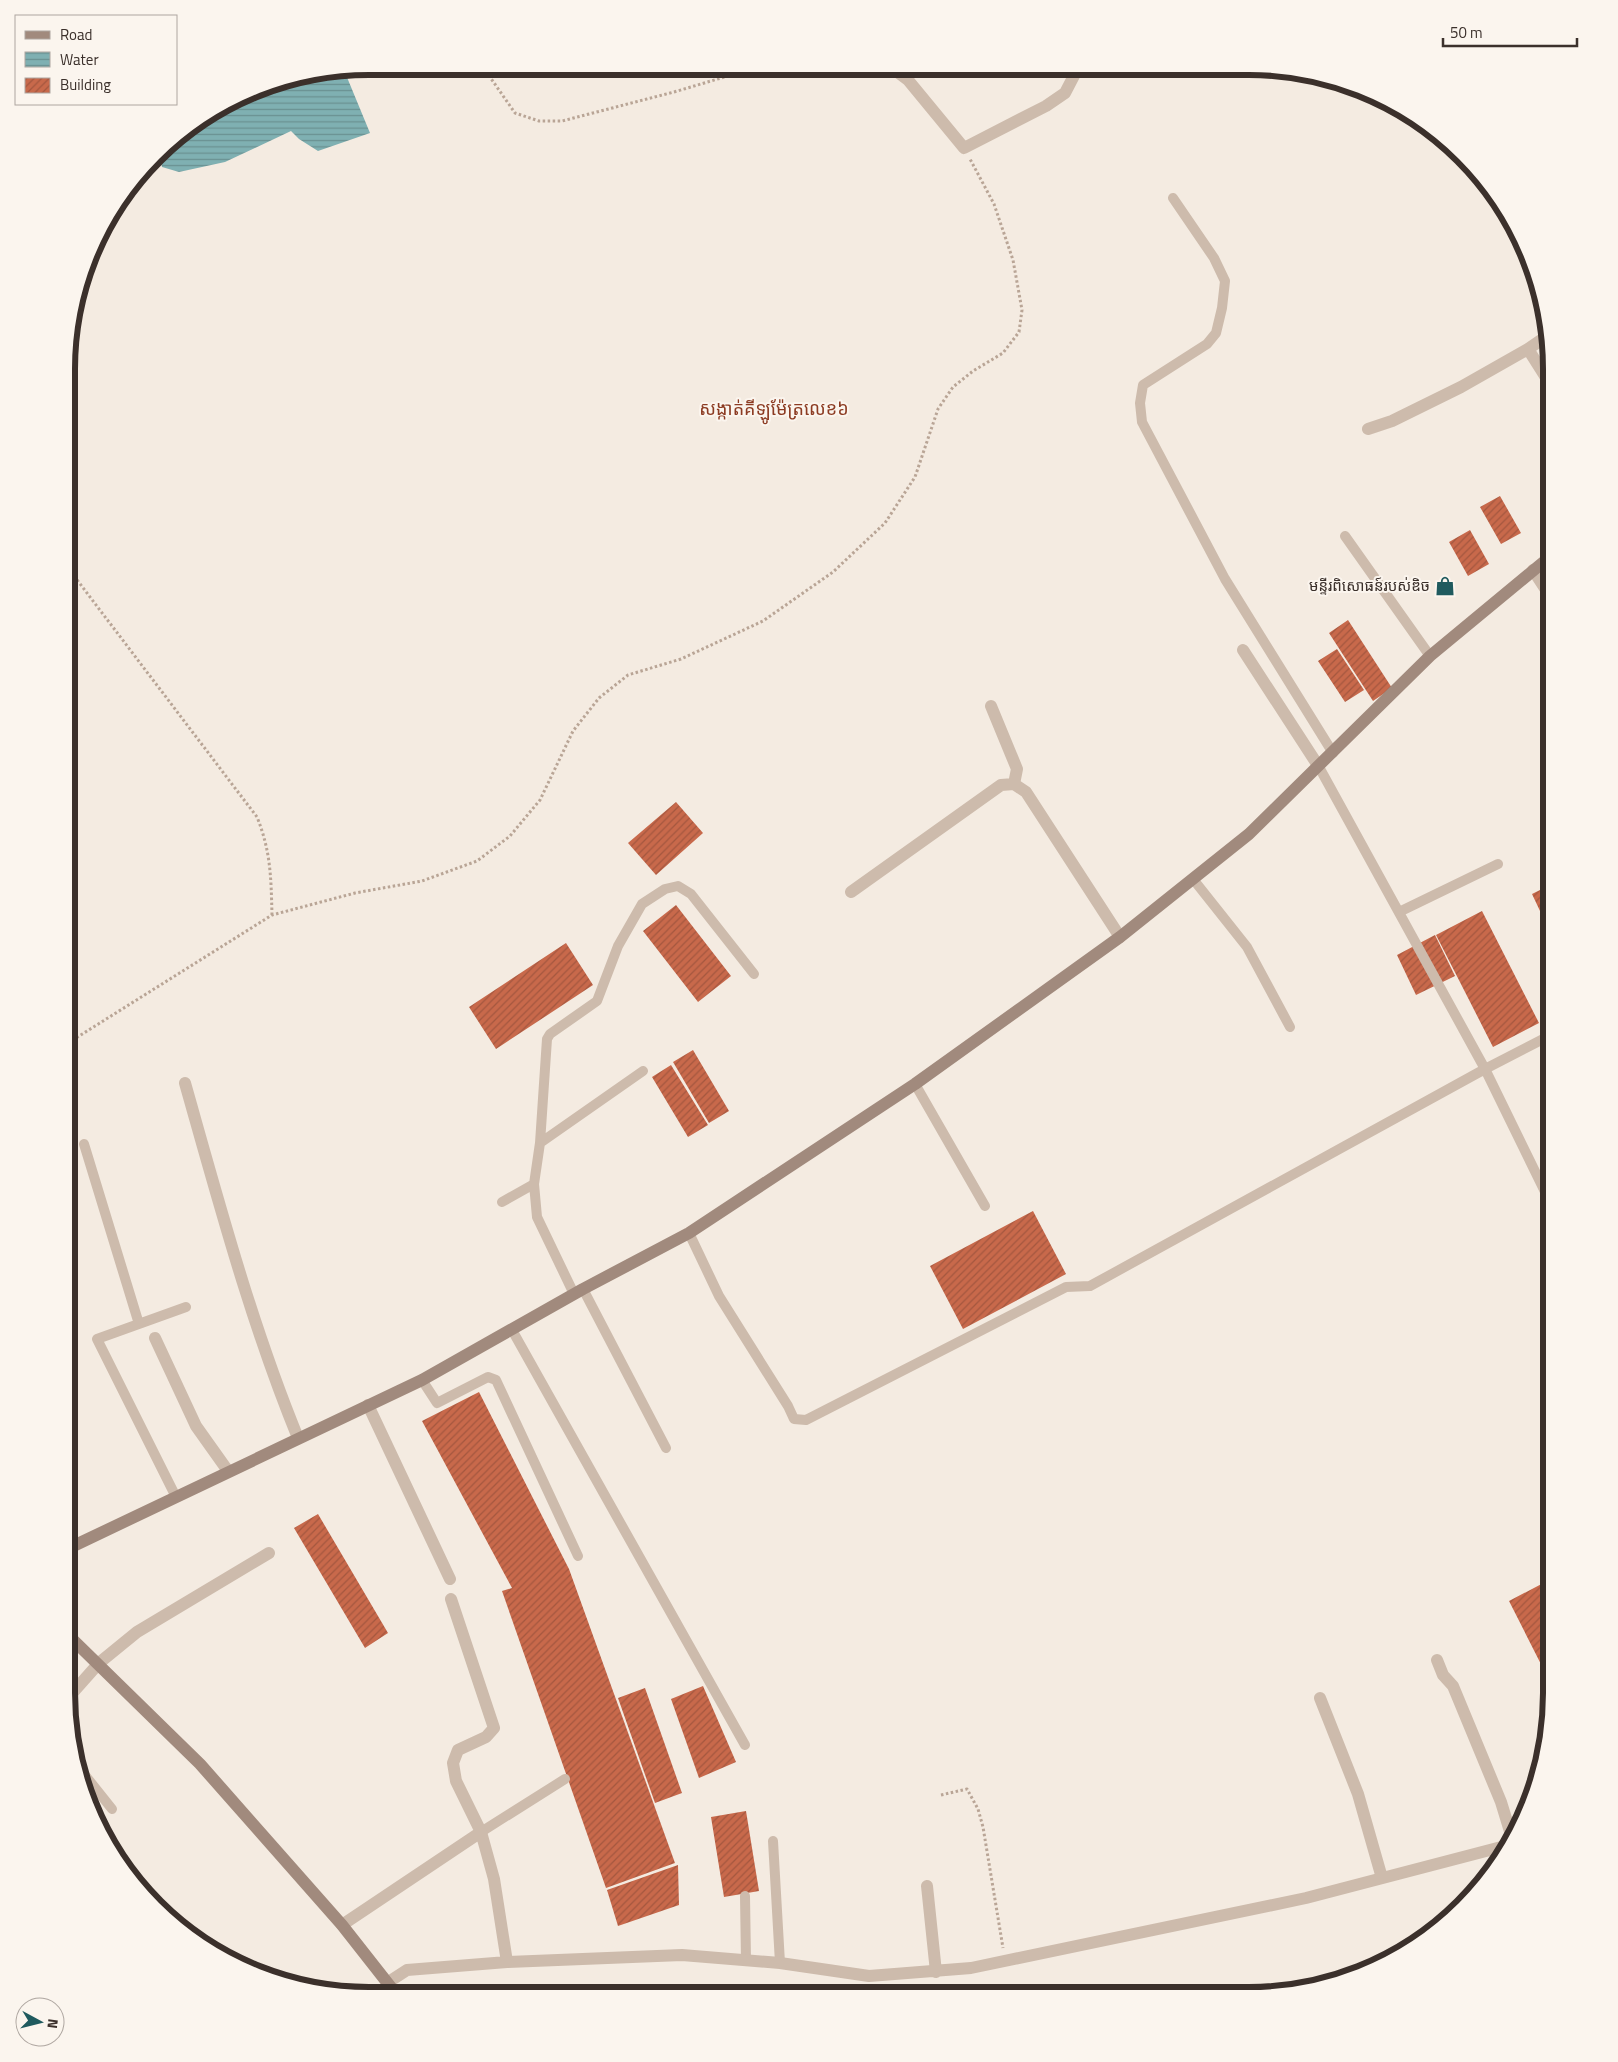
<svg xmlns="http://www.w3.org/2000/svg" width="1618" height="2062" font-family="'Titillium Web','Noto Sans Khmer',sans-serif">
<style>
.water{fill:url(#water-rules)}
.building{fill:url(#building-hatch)}
.lines{fill:none;stroke-linecap:round;stroke-linejoin:round}
.path{stroke:#b9a596;stroke-width:3;stroke-dasharray:2.5 2.5;stroke-linecap:butt}
.lane{stroke:#cdbbac;stroke-width:10}
.street{stroke:#cdbbac;stroke-width:12}
.secondary{stroke:#a18a7d;stroke-width:12}
.labels{text-anchor:middle;stroke-width:4;stroke-linejoin:round;paint-order:stroke}
.poi-label{font-size:15px;fill:#3b302b;stroke:#fbf5ee;text-anchor:end}
.quarter-label{font-size:18px;fill:#8c3b22;stroke:#fbf5ee}
.rim{fill:none;stroke:#3b302b;stroke-width:6}
</style>
<defs>
<pattern id="water-rules" width="6" height="5" patternUnits="userSpaceOnUse" patternTransform="scale(1.25)"><rect width="6" height="5" fill="#7fb0b2"/><path d="M0 2.5h6" fill="none" stroke="#699091"/></pattern>
<pattern id="building-hatch" width="6" height="6" patternUnits="userSpaceOnUse" patternTransform="scale(1.25)"><rect width="6" height="6" fill="#c8694b"/><path d="M-1 1l2-2M0 6l6-6M5 7l2-2" fill="none" stroke="#a4573f"/></pattern>
</defs>
<rect width="100%" height="100%" fill="#f4ebe1"/>
<path class="water" d="M 344,70 L 370,133 L 318,151 L 299,139 L 291,131 L 225,162 L 179,172 L 162,167 L 159,154 L 169,141 L 271,82 Z"/>
<path class="building" d="M 1500,496 L 1521,533 L 1501,544 L 1480,507 Z
M 1470,530 L 1489,564 L 1468,576 L 1449,542 Z
M 1348,620 L 1392,688 L 1373,701 L 1329,633 Z
M 1337,649 L 1364,690 L 1345,702 L 1318,661 Z
M 676,802 L 703,833 L 656,875 L 628,843 Z
M 1552,884 L 1551,905 L 1540,911 L 1532,894 Z
M 676,905 L 731,976 L 698,1002 L 643,931 Z
M 1482,911 L 1539,1023 L 1493,1047 L 1436,935 Z
M 1435,935 L 1455,976 L 1416,995 L 1397,955 Z
M 566,943 L 593,985 L 496,1049 L 469,1007 Z
M 693,1050 L 729,1111 L 709,1123 L 673,1062 Z
M 671,1065 L 708,1125 L 688,1137 L 652,1077 Z
M 1033,1211 L 1066,1274 L 963,1329 L 930,1266 Z
M 479,1392 L 569,1569 L 675,1863 L 606,1888 L 502,1591 L 512,1588 L 422,1421 Z
M 318,1514 L 388,1633 L 365,1648 L 294,1528 Z
M 1551,1579 L 1551,1684 L 1509,1601 Z
M 703,1686 L 736,1762 L 699,1778 L 671,1699 Z
M 645,1688 L 682,1793 L 655,1803 L 618,1698 Z
M 746,1811 L 759,1891 L 724,1897 L 711,1817 Z
M 678,1865 L 679,1905 L 618,1926 L 607,1890 Z"/>
<g class="lines">
<path class="path" d="M 483,67 L 515,113 L 539,121 L 562,121 L 674,92 L 758,67
M 68,568 L 257,817 C 271,852 271,878 272,915
M 68,1043 L 272,915 L 355,893 L 422,881 L 477,861 L 510,836 L 540,800 L 573,731 L 599,698 L 628,675 L 681,659 L 763,621 L 833,572 L 885,523 L 915,477 L 938,409 L 953,387 L 973,371 L 1003,353 L 1019,332 L 1022,310 L 1013,260 L 994,204 L 970,159
M 941,1795 L 967,1789 L 978,1809 L 983,1827 L 1003,1948"/>
<path class="lane" d="M 1173,198 L 1214,258 L 1225,281 L 1222,308 L 1216,333 L 1207,344 L 1143,385 L 1140,403 L 1142,422 L 1225,579 L 1333,753
M 1345,536 L 1430,656
M 1193,879 L 1247,947 L 1290,1027
M 1399,912 L 1498,864
M 915,1084 L 985,1206
M 540,1143 L 643,1071
M 84,1144 L 139,1324
M 502,1202 L 534,1184
M 1551,1204 L 1485,1069 L 1551,1035
M 689,1233 L 719,1296 L 788,1406 L 794,1419 L 806,1420 L 1066,1287 L 1090,1286 L 1485,1069 L 1319,767
M 583,1289 L 666,1448
M 574,1294 L 537,1217 L 534,1184 L 540,1143 L 547,1039 L 550,1034 L 597,1001 L 618,946 L 642,904 L 665,889 L 678,886 L 691,894 L 754,974
M 512,1330 L 745,1745
M 422,1380 L 437,1403 L 488,1377 L 496,1380 L 578,1556
M 176,1497 L 97,1339 L 186,1307
M 76,1764 L 112,1809
M 481,1832 L 565,1779
M 773,1841 L 780,1963
M 745,1896 L 746,1961"/>
<path class="street" d="M 892,68 L 908,80 L 964,148 L 1046,106 L 1065,93 L 1078,68
M 1528,349 L 1547,336
M 1368,429 L 1392,421 L 1461,387 L 1528,349 L 1552,387
M 1533,570 L 1552,599
M 1243,650 L 1319,767
M 991,706 L 1017,769 L 1014,784
M 851,892 L 1001,785 L 1014,784 L 1026,792 L 1120,937
M 185,1083 C 219,1203 251,1323 298,1438
M 155,1338 L 196,1426 L 228,1471
M 368,1405 L 450,1579
M 451,1599 L 494,1728 L 486,1737 L 458,1750 L 453,1763 L 456,1781 L 481,1832 L 494,1879 L 507,1962
M 1437,1660 L 1443,1675 L 1453,1686 L 1501,1802 L 1512,1838
M 1320,1698 L 1358,1794 L 1382,1878
M 67,1699 L 99,1663 L 137,1632 L 269,1553
M 927,1886 L 936,1972
M 342,1925 L 481,1832
M 387,1983 L 407,1970 L 507,1962 L 682,1955 L 780,1963 L 869,1976 L 971,1968 L 1306,1898 L 1509,1845"/>
<path class="secondary" d="M 67,1549 L 422,1380 L 583,1289 L 689,1233 L 915,1084 L 1120,937 L 1249,834 L 1430,656 L 1552,555
M 66,1633 L 200,1764 L 342,1925 L 397,1995"/>
</g>
<defs>
<symbol id="shop-bare" viewBox="-9 -9 18 18"><path d="M-5-2.5h2.3a2.7 3.5 0 0 1 5.4 0H5L5.5 6h-11ZM-1.5-2.5h3a1.5 2.3 0 0 0-3 0Z" fill="#1f5a5e" stroke="#fbf5ee" stroke-width="2.5" paint-order="stroke"/></symbol>
</defs>
<g fill-rule="evenodd">
<use href="#shop-bare" x="1431" y="572" width="28" height="28"/>
</g>
<g class="labels">
<g class="poi-label">
<text x="1430" y="591">មន្ទីរពិសោធន៍របស់ឌិច</text>
</g>
<g class="quarter-label">
<text x="774" y="415">សង្កាត់គីឡូម៉ែត្រលេខ៦</text>
</g>
</g>
<path d="M0 0H1618V2062H0ZM369 75H1249A294 294 0 0 1 1543 369V1693A294 294 0 0 1 1249 1987H369A294 294 0 0 1 75 1693V369A294 294 0 0 1 369 75Z" fill="#fbf5ee" fill-rule="evenodd"/>
<path class="rim" d="M369 75H1249A294 294 0 0 1 1543 369V1693A294 294 0 0 1 1249 1987H369A294 294 0 0 1 75 1693V369A294 294 0 0 1 369 75Z"/>
<rect x="15" y="15" width="162" height="90" fill="#fbf5ee" stroke="#aea6a0"/>
<rect x="25" y="31" width="25" height="8" fill="#a18a7d" stroke="#aea6a0"/>
<text x="60" y="40" font-size="15" fill="#3b302b">Road</text>
<rect x="25" y="52" width="25" height="15" fill="url(#water-rules)" stroke="#aea6a0"/>
<text x="60" y="65" font-size="15" fill="#3b302b">Water</text>
<rect x="25" y="78" width="25" height="15" fill="url(#building-hatch)" stroke="#aea6a0"/>
<text x="60" y="90" font-size="15" fill="#3b302b">Building</text>
<g transform="translate(40 2022) rotate(97)"><circle r="24" fill="#fbf5ee" stroke="#aea6a0"/>
<path d="M0-4L9 19L0 12L-9 19Z" fill="#1f5a5e"/>
<text y="-8" font-size="14" font-weight="bold" text-anchor="middle" fill="#3b302b">N</text>
</g>
<path d="M1443 38v8h134v-8" fill="none" stroke="#3b302b" stroke-width="2.5"/>
<text x="1450" y="38" font-size="15" fill="#3b302b" stroke="#fbf5ee" stroke-width="4" paint-order="stroke">50 m</text>
</svg>
